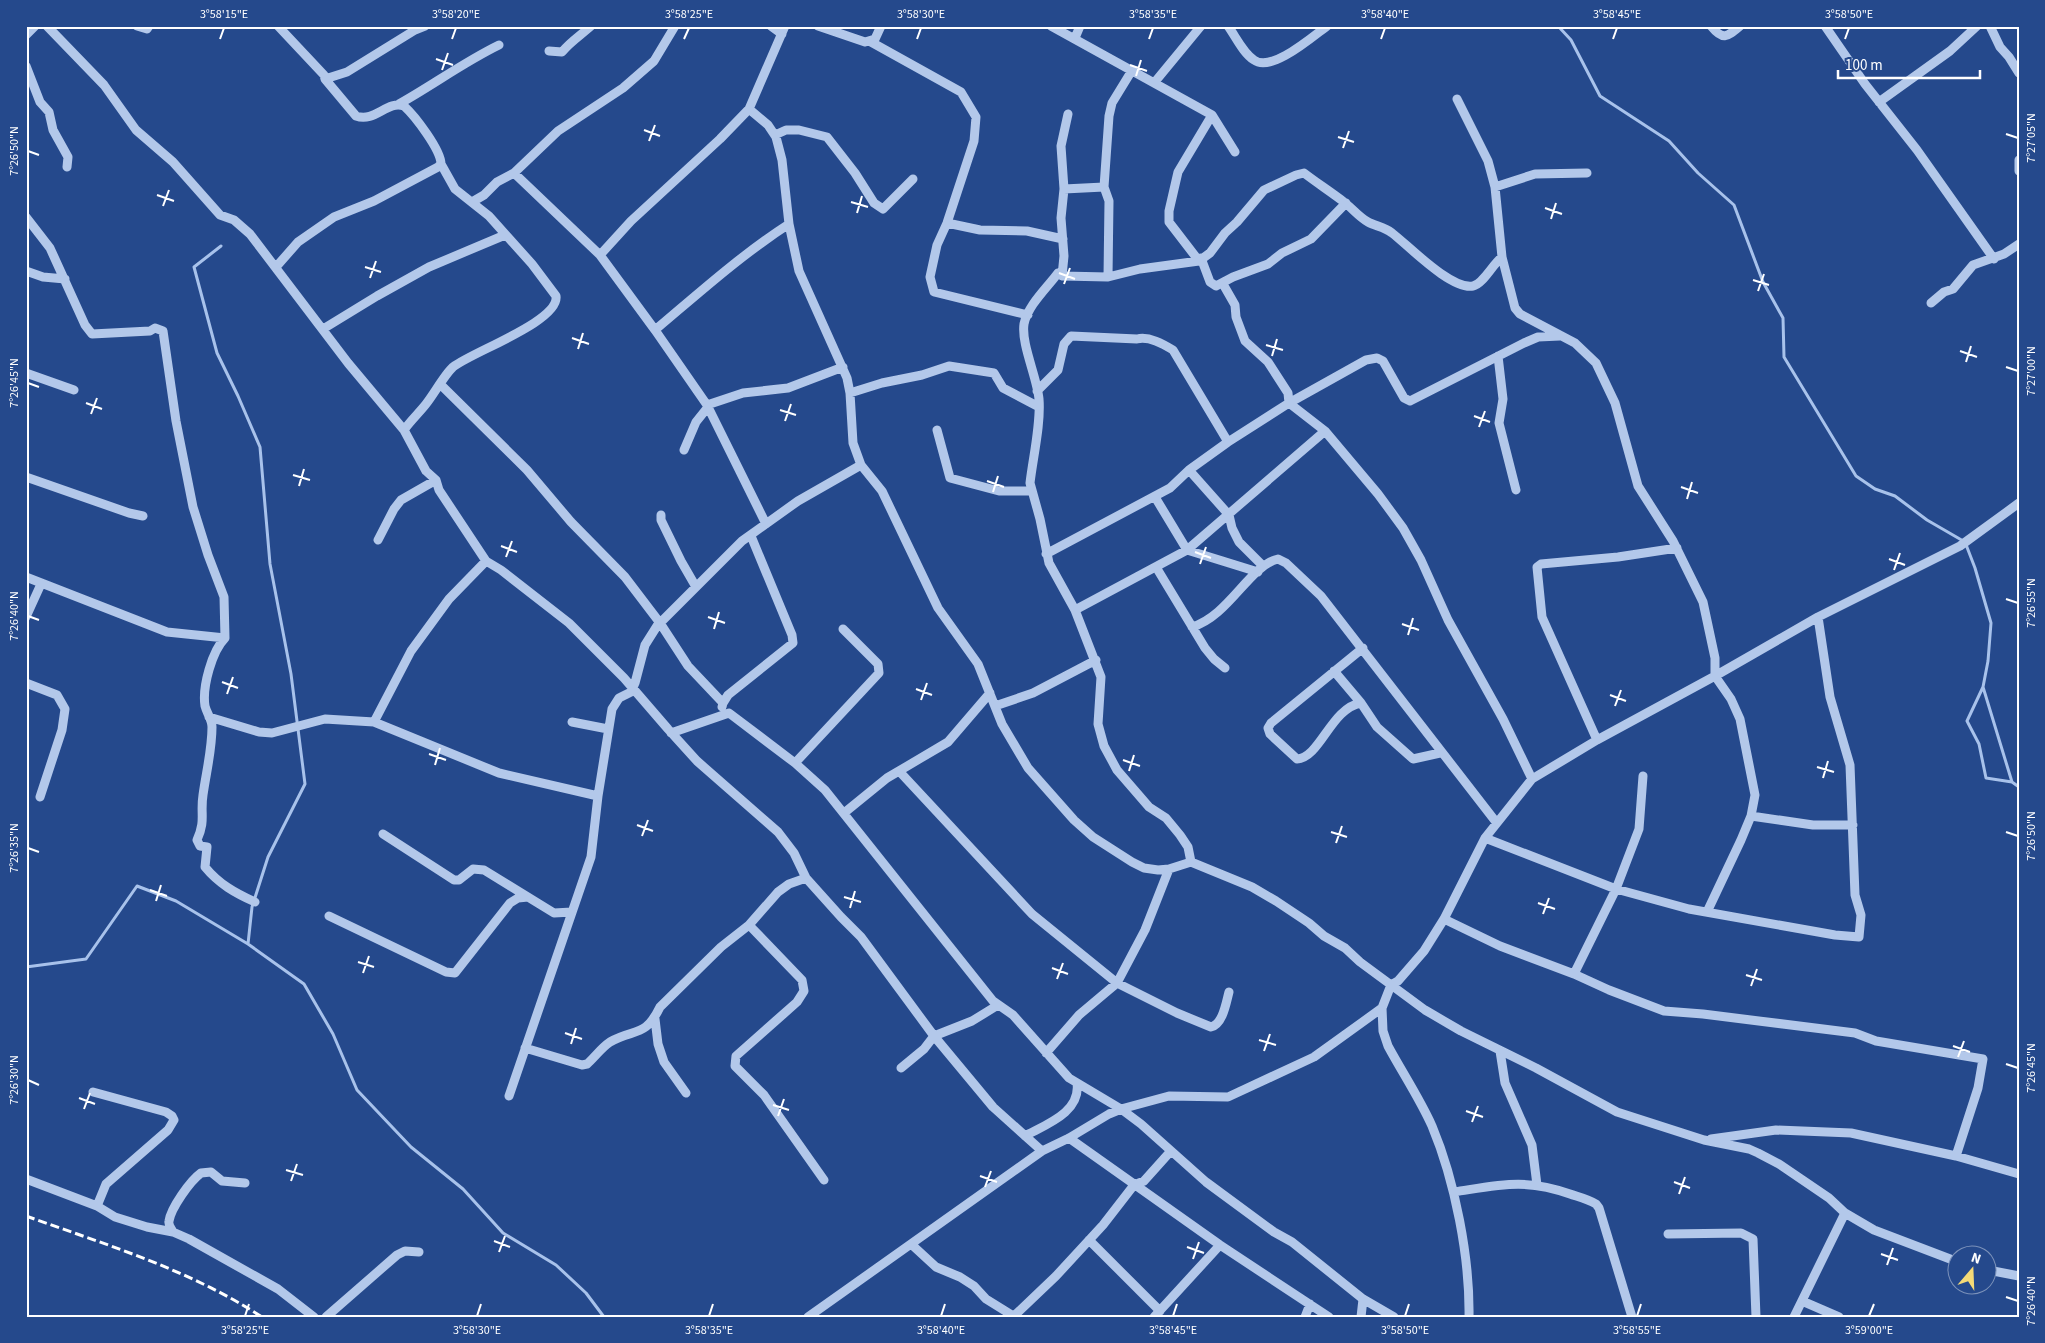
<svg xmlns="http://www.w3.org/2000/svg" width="2045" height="1343" font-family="'Source Sans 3',sans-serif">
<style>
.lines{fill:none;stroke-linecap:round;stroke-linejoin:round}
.stream{stroke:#a8c2eb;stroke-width:3}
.minor{stroke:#b3c8ea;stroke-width:9}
.rail{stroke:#fff;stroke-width:3;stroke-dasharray:9 4;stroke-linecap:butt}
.ticks{fill:none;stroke:#fff;stroke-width:2}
.neatline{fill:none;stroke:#fff;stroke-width:2}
.ticks-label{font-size:12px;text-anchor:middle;fill:#fff}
</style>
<rect width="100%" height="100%" fill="#25498c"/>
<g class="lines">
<path class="stream" d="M 1558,26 L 1571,40 L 1600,96 L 1669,141 L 1698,173 L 1734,205 L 1763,282 L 1783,318 L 1784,357 L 1856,476 L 1875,489 L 1895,496 L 1927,520 L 1965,542 L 1975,568 L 1991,623 L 1988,661 L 1983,687 L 2012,782 L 2019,787
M 221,246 L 194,267 L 217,353 L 238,396 L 260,447 L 270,564 L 291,674 L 305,784 L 268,857 L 252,907 L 248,944
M 1983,687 L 1967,721 L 1979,744 L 1986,778 L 2012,782
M 26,967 L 86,959 L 137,886 L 176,901 L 248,944 L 304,984 L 333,1034 L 357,1090 L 411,1147 L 463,1189 L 503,1233 L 556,1265 L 586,1293 L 604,1317"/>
<path class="minor" d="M 47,26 L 104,85 L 136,130 L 173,162 L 220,215 L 234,220 L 250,234 L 348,363 L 404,430 L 426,471 L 436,480 L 439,490 L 486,561 L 501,570 L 569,623 L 624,678 L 668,729 L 697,761 L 778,832 L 794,853 L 806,878
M 137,26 L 147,29 L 149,26
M 771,26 L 782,34
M 818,26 L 865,42 L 875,39 L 881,26
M 1051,26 L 1212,115 L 1235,152
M 1228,26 C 1236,37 1243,53 1254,60 C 1271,73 1312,37 1327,26
M 1711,26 C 1723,41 1727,37 1740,26
M 1825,26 L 1865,84 L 1917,150 L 1994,259
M 1990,26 L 2000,47 L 2009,57 L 2019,73
M 26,35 L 35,26
M 1075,38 L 1080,26
M 871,42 L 961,92 L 976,117 L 974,141 L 947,223 L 937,245 L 930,277 L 934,292 L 1028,315
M 549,51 L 562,52 C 570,42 581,35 591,26
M 26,66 L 40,102 L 49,112 L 53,130 L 68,157 L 67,167
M 325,79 L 347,72 L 415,30 L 425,26
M 1154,83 L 1201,26
M 1457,99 L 1488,161 L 1495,187 L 1502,257
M 1879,102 L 1950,51 L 1977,26
M 399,104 C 433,85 464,62 499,45
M 749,109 L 768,125 L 776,137 L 782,160 L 789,224 L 799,271 L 847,378 L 850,393 L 853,443 L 861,465 L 882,491 L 938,608 L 978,664 L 1002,724 L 1028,768 L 1074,820 L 1093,837 L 1132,862 L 1144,868 L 1158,870 L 1169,869 L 1191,862 L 1252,887 L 1276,901 L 1309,923 L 1324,936 L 1345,948 L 1360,962 L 1425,1010 L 1461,1031 L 1536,1068 L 1617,1112 L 1704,1140 L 1749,1149 L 1758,1153 L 1779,1164 L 1829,1198 L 1845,1213 L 1874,1230 L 1958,1262
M 1068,114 L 1061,146 L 1064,189 L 1061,218 L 1064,256 L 1062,276 L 1058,273 C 1047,288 1028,305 1024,324 C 1021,344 1037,377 1039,399 C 1041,424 1033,457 1030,483 L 1040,519 L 1049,563 L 1075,610 L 1101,677 L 1098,724 L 1104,746 L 1117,770 L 1149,807 L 1166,818 L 1180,835 L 1188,847 L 1191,862
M 775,135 L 786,130 L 799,130 L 827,137 L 855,173 L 874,203 L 883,209 L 913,179
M 2019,160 L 2019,171
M 514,173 L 600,255 L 655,330 L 707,405 L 766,524
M 1104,187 L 1109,201 L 1108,277
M 1495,187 L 1535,174 L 1587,173
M 1064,189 L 1104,187 L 1109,116 L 1112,103 L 1131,72
M 472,202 L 484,195 L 497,182 L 514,173 L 558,131 L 623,88 L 654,61 L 675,26
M 26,217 L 50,248 L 85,325 L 92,334 L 150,331 L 155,328 L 163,331 L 176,421 L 193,507 L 208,555 L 224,597 L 225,638 C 212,651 202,687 205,706 C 207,714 212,719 212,727 C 212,750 206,773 203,795 C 200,814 206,820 197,840 L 200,846 L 207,847 L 205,867 C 219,884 235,893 255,902
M 947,223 L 980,230 L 1027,231 L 1063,239
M 600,255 L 631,221 L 720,139 L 749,109 L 785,26
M 1201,258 L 1210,282 L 1216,286 L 1233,277 L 1268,264 L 1282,253 L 1311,239 L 1346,203
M 1199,261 L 1169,222 L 1169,211 L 1178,172 L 1212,115
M 276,267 L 298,242 L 334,217 L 374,201 L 438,167 L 441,164 C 441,150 415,116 404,106 C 387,100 375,123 356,116 L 325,79 L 324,75 L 278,26
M 26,271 L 43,277 L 65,279
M 1062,276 L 1108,277 L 1140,269 L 1199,261 L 1210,253 L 1225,233 L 1237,222 L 1264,190 L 1296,175 L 1304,173 C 1317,183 1331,192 1344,202 C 1352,208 1359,217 1368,222 C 1375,226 1385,227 1392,233 C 1409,246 1451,290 1473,286 C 1483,284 1492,265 1502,257 L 1515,308 L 1520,314 L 1575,343 L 1596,363 L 1615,403 L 1638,486 L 1673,541 L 1703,602 L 1715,658 L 1715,676 L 1731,699 L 1740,719 L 1755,795 L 1751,816 L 1741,840 L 1707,912
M 1223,284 L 1235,305 L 1236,317 L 1245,341 L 1268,362 L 1288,393 L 1289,403 L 1325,431 L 1378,494 L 1403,528 L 1421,560 L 1448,620 L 1503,719 L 1532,779
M 1931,303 L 1944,292 L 1953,289 L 1973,265 L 2004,254 L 2019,244
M 323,329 L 377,296 L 429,267 L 505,235
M 655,330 C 699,293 741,255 789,224
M 1498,356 L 1503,399 L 1499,423 L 1516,490
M 26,373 L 74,390
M 441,385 L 527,470 L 571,522 L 625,577 L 660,623 L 688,666 L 723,703
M 1037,391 L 1058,370 L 1064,344 L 1071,336 L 1137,339 C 1149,336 1163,344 1173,350 L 1228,442
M 850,393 L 882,383 L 922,375 L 949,366 L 994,373 L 1003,388 L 1039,407
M 707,405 L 743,393 L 788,388 L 843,367
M 404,430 C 411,420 419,413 426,404 C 434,394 445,374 453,367 C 472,352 560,321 556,296 L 532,264 L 489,216 L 455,189 L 441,164
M 937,430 L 950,478 L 999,491 L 1031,491
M 684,450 L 696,422 L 708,407
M 1189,470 L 1229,515 L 1232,528 L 1239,542 L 1263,566
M 26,477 L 129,513 L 143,516
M 1155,497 L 1187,550 L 1258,572
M 661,515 L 661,520 L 681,561 L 696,587
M 378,540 L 394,509 L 401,500 L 436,480
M 1046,554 L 1170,488 L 1189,470 L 1228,442 L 1289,403 L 1366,360 L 1377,358 L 1383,361 L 1404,398 L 1410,401 L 1524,343 L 1538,337 L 1560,336
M 1156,567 L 1205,648 L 1214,659 L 1225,668
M 26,577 L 167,632 L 225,638
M 1075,610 L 1187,550 L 1325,431
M 26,617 L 41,584
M 1192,627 C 1229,616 1249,566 1278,559 L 1286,563 L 1321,596 L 1496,822
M 1334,671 L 1361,703 L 1377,727 L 1413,759 L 1440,753
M 26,683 L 57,695 L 65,709 L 62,730 L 40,797
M 1361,703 C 1331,708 1320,758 1297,759 L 1270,734 L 1268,728 L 1271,723 L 1363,648
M 995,706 L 1033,693 L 1096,660
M 722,707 L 723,703 L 728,695 L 793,643 L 792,635 L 751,536
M 209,717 L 259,732 L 272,733 L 325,719 L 374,722 L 499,773 L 598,796
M 374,722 L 411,651 L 449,599 L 486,561
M 572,722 L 608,729
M 671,733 L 729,713 L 795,763 L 825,790 L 993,1001 L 1013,1015 L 1069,1078 L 1121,1109 L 1141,1124 L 1206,1182 L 1274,1232 L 1292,1242 L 1363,1299 L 1394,1317
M 1597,740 L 1542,617 L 1537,567 L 1541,564 L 1618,557 L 1677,548
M 795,763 L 879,673 L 878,664 L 843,629
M 899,771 L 1032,914 L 1117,983 L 1177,1013 L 1211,1027 C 1223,1024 1226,1003 1229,992
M 844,813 L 887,778 L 948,742 L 990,693
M 1751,816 L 1813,825 L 1853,825
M 383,834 L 454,880 L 459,880 L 473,869 L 484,870 L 554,913 L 572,912
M 1485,838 L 1616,889 L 1689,909 L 1835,935 L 1859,937 L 1861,915 L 1855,895 L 1850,765 L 1830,697 L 1818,617
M 329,916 L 446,972 L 455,973 L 510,903 L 518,898 L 528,897
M 1444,919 L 1500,946 L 1574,974 L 1609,990 L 1664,1011 L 1703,1014 L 1855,1033 L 1876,1041 L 1983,1059 L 1978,1088 L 1956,1156
M 749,925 L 802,980 L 804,991 L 797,1002 L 736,1056 L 735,1066 L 764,1095 L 824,1180
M 1574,974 L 1616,889 L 1639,829 L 1643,776
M 655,1019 L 658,1044 L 664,1062 L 686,1093
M 525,1048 L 582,1065 L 587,1064 C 595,1057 601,1048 610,1042 C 635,1028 645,1038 660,1007 L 721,947 L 749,925 L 778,892 L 789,884 L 806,878 L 841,917 L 861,937 L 934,1036 L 993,1107 L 1042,1151
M 1500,1051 L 1505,1083 L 1532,1145 L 1537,1185
M 1046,1053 L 1079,1015 L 1117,983 L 1145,930 L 1169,869
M 901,1068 L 924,1049 L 934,1036 L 972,1021 L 998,1005
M 93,1092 L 166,1112 L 172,1116 L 174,1120 L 168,1130 L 106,1184 L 97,1206
M 509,1096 L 591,857 L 598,796 L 612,709 L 619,698 L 631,692 L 635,683 L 645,645 L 657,626 L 742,541 L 798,501 L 861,465
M 1025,1136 C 1047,1124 1081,1112 1077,1083
M 1069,1138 L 1220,1245 L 1329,1317
M 1711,1139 L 1776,1130 L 1851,1133 L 1956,1156 L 2019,1174
M 26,1179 L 97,1206 L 115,1217 L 147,1227 L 173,1232 L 189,1239 L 278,1289 L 314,1317
M 1454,1192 C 1500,1185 1525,1178 1570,1194 C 1579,1197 1588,1199 1596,1204 L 1599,1208 L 1632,1317
M 173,1232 C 171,1228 168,1225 169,1221 C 171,1208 190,1181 201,1173 L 211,1172 L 222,1181 L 245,1183
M 1668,1234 L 1741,1233 L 1753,1239 L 1756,1317
M 1089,1240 L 1160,1311
M 911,1244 L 936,1267 L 960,1277 L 974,1286 L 986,1299 L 1015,1317
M 1988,1270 L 2019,1276
M 1802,1301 L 1839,1317
M 1014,1316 L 1056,1276 L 1103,1225 L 1134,1185 L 1144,1181 L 1170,1152
M 326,1317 L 397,1255 L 405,1251 L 419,1252
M 808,1317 L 1042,1151 L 1069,1138 L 1109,1114 L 1121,1109 L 1169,1096 L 1228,1097 L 1314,1057 L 1382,1008
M 1154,1317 L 1220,1245
M 1305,1317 L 1310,1304
M 1361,1317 L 1363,1299
M 1469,1317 C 1470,1258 1455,1181 1432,1126 C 1420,1099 1402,1072 1388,1046 L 1383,1031 L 1382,1008 L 1391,985 L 1398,981 L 1424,951 L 1444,919 L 1485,838 L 1532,779 L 1597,740 L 1715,676 L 1818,617 L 1960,546 L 2019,503
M 1794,1317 L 1845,1213"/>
<path class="rail" d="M 26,1216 C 107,1245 190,1270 262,1317"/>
</g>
<path class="ticks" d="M 220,39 L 224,28M 452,39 L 456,28M 684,39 L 689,28M 917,39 L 921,28M 1149,39 L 1153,28M 1381,39 L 1385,28M 1613,39 L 1617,28M 1845,39 L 1849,28M 436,59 L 453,65M 1130,65 L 1147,71M 442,70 L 448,53M 1136,76 L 1141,60M 644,130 L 660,136M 2006,134 L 2018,138M 1338,137 L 1354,142M 649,141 L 655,125M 1343,148 L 1349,131M 28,151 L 39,155M 157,195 L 174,201M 851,202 L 868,207M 163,206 L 169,190M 1545,208 L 1562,214M 857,213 L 862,196M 1551,219 L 1556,203M 365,267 L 381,272M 1059,273 L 1075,279M 370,278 L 376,261M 1753,280 L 1769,285M 1064,284 L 1070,268M 1758,291 L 1764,274M 572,338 L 589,344M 1266,345 L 1283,350M 578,349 L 583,333M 1960,351 L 1977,357M 1272,356 L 1277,339M 1966,362 L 1971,346M 2006,367 L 2018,371M 28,383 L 39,387M 86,403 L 102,409M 780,410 L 796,415M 91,414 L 97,398M 1474,416 L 1490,422M 785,421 L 791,404M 1479,427 L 1485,411M 293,475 L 310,480M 987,481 L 1004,487M 299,486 L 304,469M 1681,487 L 1698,493M 993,492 L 998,476M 1687,499 L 1692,482M 501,546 L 517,552M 1195,552 L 1211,558M 506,557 L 512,541M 1889,559 L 1905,565M 1200,564 L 1206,547M 1894,570 L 1900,553M 2006,599 L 2018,603M 28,616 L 39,620M 708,617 L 725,623M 1402,624 L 1419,630M 714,629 L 719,612M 1408,635 L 1413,618M 222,682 L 238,688M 916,689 L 932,695M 227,694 L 233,677M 1610,695 L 1626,701M 921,700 L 927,683M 1615,706 L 1621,690M 429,754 L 446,760M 1123,760 L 1140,766M 435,765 L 440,748M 1817,767 L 1834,772M 1129,771 L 1134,755M 1823,778 L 1828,761M 637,825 L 653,831M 1331,832 L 1347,837M 2006,832 L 2018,836M 642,836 L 648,820M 1336,843 L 1342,826M 28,848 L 39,852M 150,890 L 167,896M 844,897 L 861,902M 156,901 L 161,885M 1538,903 L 1555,909M 850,908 L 855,891M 1543,914 L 1549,898M 358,962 L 374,967M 1052,968 L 1068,974M 363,973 L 369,956M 1746,975 L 1762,980M 1057,979 L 1063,963M 1751,986 L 1757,969M 565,1033 L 582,1039M 1259,1040 L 1276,1045M 571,1044 L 576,1028M 1953,1046 L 1970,1052M 1264,1051 L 1270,1034M 1958,1057 L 1964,1041M 2006,1064 L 2018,1068M 28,1080 L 39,1085M 79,1098 L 95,1104M 773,1105 L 789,1110M 84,1109 L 90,1093M 1466,1111 L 1483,1117M 778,1116 L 784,1099M 1472,1122 L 1478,1106M 286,1170 L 303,1175M 980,1176 L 997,1182M 291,1181 L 297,1164M 1674,1182 L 1690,1188M 985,1187 L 991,1171M 1679,1194 L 1685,1177M 494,1241 L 510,1247M 1187,1247 L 1204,1253M 499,1252 L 505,1236M 1881,1254 L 1898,1260M 1193,1259 L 1199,1242M 1887,1265 L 1893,1248M 2006,1297 L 2018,1301M 245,1316 L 249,1304M 477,1316 L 481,1304M 709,1316 L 713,1304M 941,1316 L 945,1304M 1173,1316 L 1177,1304M 1405,1316 L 1409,1304M 1637,1316 L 1641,1304M 1869,1316 L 1874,1304"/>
<rect width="2045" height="1343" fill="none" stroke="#25498c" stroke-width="55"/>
<g transform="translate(1972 1270) rotate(19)"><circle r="24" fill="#25498c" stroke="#7c92ba"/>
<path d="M0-4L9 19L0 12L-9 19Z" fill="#f4da77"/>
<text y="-8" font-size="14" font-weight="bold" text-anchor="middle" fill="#ffffff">N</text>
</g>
<path d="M1838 70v8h142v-8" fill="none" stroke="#ffffff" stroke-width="2.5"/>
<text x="1845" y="70" font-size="15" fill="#ffffff" stroke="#25498c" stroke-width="4" paint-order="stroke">100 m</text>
<rect x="28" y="28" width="1990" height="1288" class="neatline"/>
<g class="ticks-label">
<text x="224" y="18">3°58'15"E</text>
<text x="456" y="18">3°58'20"E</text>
<text x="689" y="18">3°58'25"E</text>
<text x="921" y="18">3°58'30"E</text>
<text x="1153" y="18">3°58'35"E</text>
<text x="1385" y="18">3°58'40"E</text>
<text x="1617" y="18">3°58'45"E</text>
<text x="1849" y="18">3°58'50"E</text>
<text transform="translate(2031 138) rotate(-90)" y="4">7°27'05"N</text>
<text transform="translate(14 151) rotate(-90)" y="4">7°26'50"N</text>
<text transform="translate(2031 371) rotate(-90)" y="4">7°27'00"N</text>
<text transform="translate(14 383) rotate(-90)" y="4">7°26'45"N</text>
<text transform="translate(2031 603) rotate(-90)" y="4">7°26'55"N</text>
<text transform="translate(14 616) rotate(-90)" y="4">7°26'40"N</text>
<text transform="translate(2031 836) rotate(-90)" y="4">7°26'50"N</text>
<text transform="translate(14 848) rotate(-90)" y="4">7°26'35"N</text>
<text transform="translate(2031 1068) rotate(-90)" y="4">7°26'45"N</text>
<text transform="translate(14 1080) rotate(-90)" y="4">7°26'30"N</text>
<text transform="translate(2031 1301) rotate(-90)" y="4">7°26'40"N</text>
<text x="245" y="1334">3°58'25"E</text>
<text x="477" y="1334">3°58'30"E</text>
<text x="709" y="1334">3°58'35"E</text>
<text x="941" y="1334">3°58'40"E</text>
<text x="1173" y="1334">3°58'45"E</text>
<text x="1405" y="1334">3°58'50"E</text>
<text x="1637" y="1334">3°58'55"E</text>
<text x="1869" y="1334">3°59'00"E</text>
</g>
</svg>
